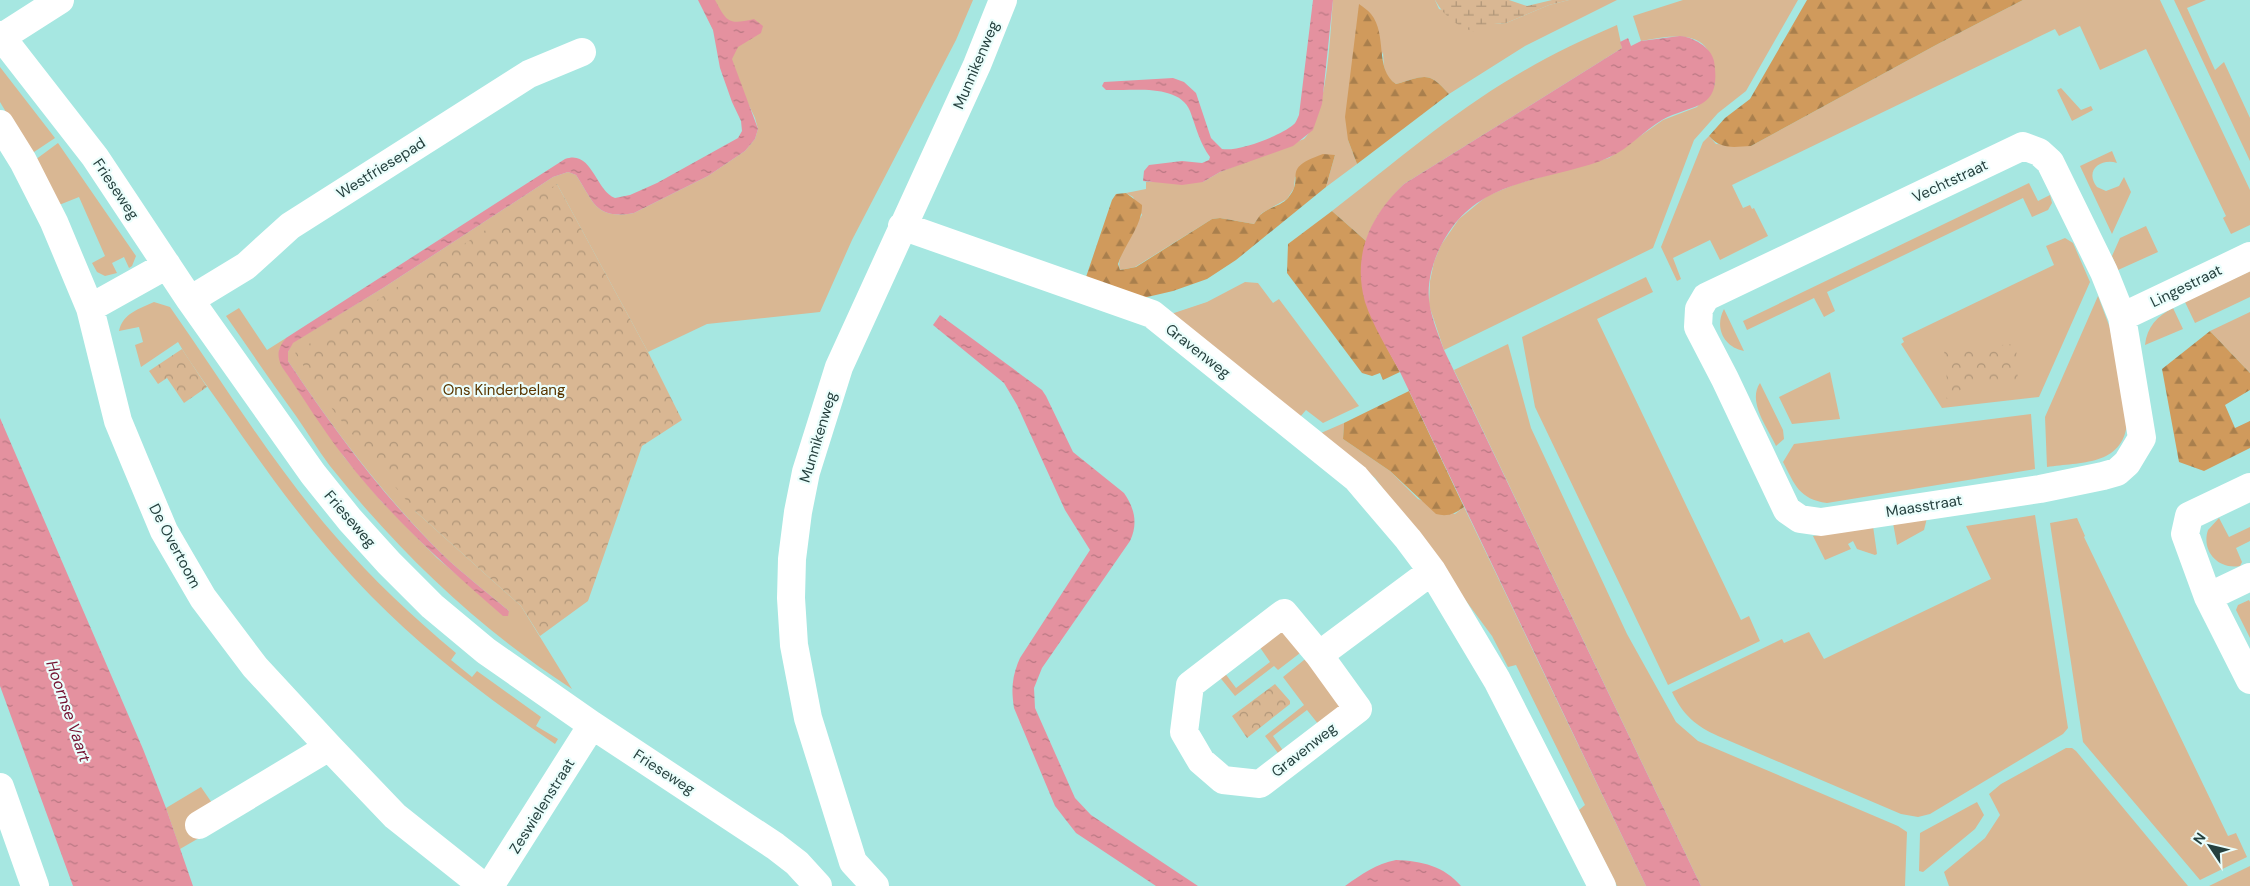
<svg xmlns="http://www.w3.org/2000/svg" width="2250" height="886" font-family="'DM Sans',sans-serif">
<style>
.green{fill:#d9b793}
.forest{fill:url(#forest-firs)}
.wetland{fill:url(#wetland-marsh)}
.park{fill:url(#park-crowns)}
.water{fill:url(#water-ripples)}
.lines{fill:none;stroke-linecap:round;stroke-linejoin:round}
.minor{stroke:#fff;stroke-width:28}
.labels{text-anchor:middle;stroke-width:4.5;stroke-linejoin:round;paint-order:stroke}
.street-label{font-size:15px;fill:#25403e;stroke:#ebfefc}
.park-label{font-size:15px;fill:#593601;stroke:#ebfefc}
.water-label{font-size:16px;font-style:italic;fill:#741231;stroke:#ebfefc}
</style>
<defs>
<pattern id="forest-firs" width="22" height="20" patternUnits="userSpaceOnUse" patternTransform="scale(1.25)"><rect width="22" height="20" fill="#d09a5c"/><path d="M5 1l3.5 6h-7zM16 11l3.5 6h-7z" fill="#a97f4d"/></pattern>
<pattern id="wetland-marsh" width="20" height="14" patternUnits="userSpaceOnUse" patternTransform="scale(1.25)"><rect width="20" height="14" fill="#d9b793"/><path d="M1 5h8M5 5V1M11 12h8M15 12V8" fill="none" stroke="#b09679"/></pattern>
<pattern id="park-crowns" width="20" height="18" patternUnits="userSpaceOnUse" patternTransform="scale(1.25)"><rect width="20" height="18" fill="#d9b793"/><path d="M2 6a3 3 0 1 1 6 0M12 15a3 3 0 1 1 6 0" fill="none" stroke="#b09679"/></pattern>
<pattern id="water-ripples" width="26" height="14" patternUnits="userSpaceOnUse" patternTransform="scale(1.25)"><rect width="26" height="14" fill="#e4919f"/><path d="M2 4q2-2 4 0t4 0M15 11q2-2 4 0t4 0" fill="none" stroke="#b97883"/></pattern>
</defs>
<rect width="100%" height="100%" fill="#a6e7e1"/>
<path class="green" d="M 699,0 L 973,0 L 956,40 L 852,240 L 820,312 L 707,324 L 648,352 L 557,184 L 415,511 L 521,606 L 572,689 C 479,629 399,552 330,466 C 318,450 307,432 296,416 C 272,383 249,349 226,316 L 239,308 L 267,350 L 286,338 L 279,350 L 344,457 L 382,502 L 437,558 L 506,616 L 509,611 C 487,592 463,574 442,554 C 383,495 334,430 288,361 L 288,352 L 292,343 L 383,288 L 553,177 L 568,172 L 576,175 C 594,202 595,220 634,213 L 708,176 L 745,151 L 755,139 L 758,129 L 755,118 Z
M 1333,0 L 1435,0 L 1439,9 L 1494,24 L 1506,23 L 1549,5 L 1569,0 L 1617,0 L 1525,46 L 1449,94 C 1428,70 1425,76 1396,84 C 1383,75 1384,67 1383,52 L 1348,140 L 1357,164 L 1326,187 L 1335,155 L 1295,177 L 1294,188 L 1287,199 L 1262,213 L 1254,224 L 1220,218 L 1212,219 L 1135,267 L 1120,270 C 1115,256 1135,227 1142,215 L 1133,197 L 1126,193 L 1146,189 L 1146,182 L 1203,182 L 1220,172 L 1304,139 C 1328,116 1330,34 1333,0 Z
M 1683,0 L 1798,0 L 1746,91 L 1718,113 L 1694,140 L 1653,248 L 1444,350 L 1429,305 L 1430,281 L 1434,262 L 1441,245 L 1459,219 L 1487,196 L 1516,184 L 1609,158 L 1663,120 L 1697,107 L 1715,84 C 1715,30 1685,33 1641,41 L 1633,16 Z
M 2023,0 L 2160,0 L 2250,190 L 2250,225 L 2231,234 L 2223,218 L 2226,216 L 2146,49 L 2100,70 L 2080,26 L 2059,36 L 2055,29 L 1732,185 L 1743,208 L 1750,205 L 1752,209 L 1754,208 L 1768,236 L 1720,260 L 1710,240 L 1673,258 L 1681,279 L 1677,281 L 1661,247 L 1703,142 L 1709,136 L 1716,144 L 1751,146 L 1936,45 Z
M 2174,0 L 2206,0 L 2187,8 L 2215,70 L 2224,62 L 2250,118 L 2250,161 Z
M 1617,25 L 1622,48 L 1404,184 C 1386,202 1374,218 1366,241 L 1332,211 C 1392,165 1450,114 1515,76 C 1548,56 1582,40 1617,25 Z
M 0,67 L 55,138 L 31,154 L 0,102 Z
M 2061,88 L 2081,110 L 2091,106 L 2093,110 L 2072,121 L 2057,90 Z
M 58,143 L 136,256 L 132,266 L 129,268 L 124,257 L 112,263 L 117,273 L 105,276 L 97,272 L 92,263 L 105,256 L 79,197 L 59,205 L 35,160 Z
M 2112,151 L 2117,163 C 2101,158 2084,170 2097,187 L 2106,191 L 2119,186 L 2124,177 L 2131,192 L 2112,234 L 2080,166 Z
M 2029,183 L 2038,201 L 2050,195 L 2052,203 L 2048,210 L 2032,217 L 2023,198 L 1827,292 L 1835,311 L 1824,317 L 1814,298 L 1747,330 L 1743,321 Z
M 2146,226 L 2158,252 L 2118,270 L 2112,256 L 2120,238 Z
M 2065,238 L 2073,243 L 2090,282 L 2039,397 L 1942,408 L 1901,344 L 1904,342 L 1902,338 L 2054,265 L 2046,246 Z
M 2250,271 L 2250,297 L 2195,323 L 2185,302 Z
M 1646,277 L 1653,292 L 1597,319 L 1741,620 L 1749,616 L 1760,641 L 1668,685 L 1535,407 L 1522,337 Z
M 1245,282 L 1258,283 L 1273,303 L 1279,299 L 1359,406 L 1323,423 L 1306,410 L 1300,417 L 1171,314 L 1207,302 Z
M 2098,296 L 2110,328 L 2127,423 C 2123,466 2080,462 2047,467 L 2045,417 Z
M 154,302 L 170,307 C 224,384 274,466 336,537 C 372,579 413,617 456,653 L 451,660 L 472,677 L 477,671 L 541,717 L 536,726 L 558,739 L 555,744 C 490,700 427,653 372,597 C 318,542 273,481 229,417 C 212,392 193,368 178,342 L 141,367 L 135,345 L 143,342 L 139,327 L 119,331 C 123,313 139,309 154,302 Z
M 2173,308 L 2183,329 L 2145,345 C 2147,327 2157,316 2173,308 Z
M 1724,309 L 1744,351 C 1724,347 1714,328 1724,309 Z
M 2250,312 L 2250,373 L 2210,331 Z
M 1508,344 L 1531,428 L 1627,634 L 1676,722 L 1698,741 L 1898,826 L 1907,832 L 1905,886 L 1701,886 L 1454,370 Z
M 1830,372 L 1840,419 L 1792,424 L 1779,397 Z
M 1760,383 L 1783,430 L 1784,439 L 1776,446 C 1768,428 1747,402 1760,383 Z
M 2031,414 L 2035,469 L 1827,503 C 1799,499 1795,485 1783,462 L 1794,444 Z
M 1344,423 L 1343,439 L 1390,471 L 1418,499 L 1455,514 L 1464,507 L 1646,886 L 1617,886 L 1579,810 L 1585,805 L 1516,665 L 1508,667 L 1492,636 L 1375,478 L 1321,433 Z
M 2035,515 L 2068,728 L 2063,734 L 1930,814 L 1918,817 L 1901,814 L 1718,736 C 1696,726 1683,715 1672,692 L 1782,639 L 1784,643 L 1809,632 L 1824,659 L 1991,579 L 1966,526 Z
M 1927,518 L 1924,530 L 1897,545 L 1893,523 Z
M 2077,518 L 2085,536 L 2084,537 L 2228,836 L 2236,833 L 2247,857 L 2200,880 L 2083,742 L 2050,523 Z
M 2219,518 L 2229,537 L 2250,527 L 2250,541 L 2236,548 L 2242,562 L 2240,566 C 2218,570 2201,551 2208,530 Z
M 1873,526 L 1877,554 L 1875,555 L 1857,549 L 1853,541 L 1848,544 L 1851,549 L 1825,560 L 1813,536 Z
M 2249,600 L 2250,602 L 2250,638 L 2236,610 L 2238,605 Z
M 1279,628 L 1304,650 L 1278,670 L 1274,666 L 1235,696 L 1218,675 L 1224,672 L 1236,688 L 1270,662 L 1259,646 Z
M 1309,656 L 1343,704 L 1319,725 L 1307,710 L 1273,736 L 1284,752 L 1281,757 L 1265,736 L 1304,705 L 1283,677 Z
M 2066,748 L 2072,748 L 2076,751 L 2188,886 L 1949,886 L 1944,872 L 1985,838 L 2000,815 L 1989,794 L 2001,784 Z
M 201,787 L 212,803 L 199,838 L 180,849 L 166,808 Z
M 1977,802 L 1984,815 L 1975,829 L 1923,872 L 1919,871 L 1920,833 Z
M 2250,866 L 2250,886 L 2209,886 Z"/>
<path class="forest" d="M 1807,0 L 2023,0 L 1936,45 L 1751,146 C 1734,147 1721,150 1709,136 L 1725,118 L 1750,99 Z
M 1359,4 C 1363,7 1368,10 1371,14 C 1388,35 1374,69 1396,84 C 1425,76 1428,70 1449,94 L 1357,164 L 1348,140 L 1345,117 Z
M 1323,154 L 1335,155 L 1326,187 L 1236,260 L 1207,279 L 1173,291 L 1143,298 L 1086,277 L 1112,200 L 1116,194 L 1126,193 L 1142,205 C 1143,224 1124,245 1118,264 L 1120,270 L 1136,267 L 1212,219 L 1220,218 L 1254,224 C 1257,220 1260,214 1264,212 C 1271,207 1282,205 1288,198 C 1307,176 1278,170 1323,154 Z
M 1332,211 L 1366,241 C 1353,296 1376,325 1400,372 L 1383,380 L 1380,373 L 1372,376 L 1362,373 L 1287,273 L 1288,244 Z
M 2210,331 L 2250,373 L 2250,390 L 2225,405 L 2235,428 L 2250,421 L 2250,448 L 2204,471 L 2179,462 L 2162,369 Z
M 1409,391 L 1464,507 C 1455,514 1447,517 1436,514 L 1390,471 L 1343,439 L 1344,423 Z"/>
<path class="wetland" d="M 1435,0 L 1509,0 L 1527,6 L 1552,0 L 1569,0 L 1549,5 L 1506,23 L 1494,24 L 1480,33 C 1460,29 1445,18 1435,0 Z"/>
<path class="park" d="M 557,184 L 648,352 L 682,420 L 642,446 L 588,601 L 540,636 L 521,606 L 415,511 L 335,413 L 295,353 Z
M 2016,344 L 2018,384 L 1968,385 L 1947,399 L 1940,386 L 1947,382 L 1944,349 Z
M 182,349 L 207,387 L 184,403 L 167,378 L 158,384 L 149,371 Z
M 1275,684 L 1290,701 L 1290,704 L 1247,738 L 1232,716 Z"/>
<path class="water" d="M 698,0 L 715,0 C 727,22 728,25 754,19 L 763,26 L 761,33 L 738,47 L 732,59 L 758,129 L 755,139 L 745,151 L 708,176 L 634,213 C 595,220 594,202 576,175 L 568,172 L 553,177 L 383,288 L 293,343 L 288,352 L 288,361 C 334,430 383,496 442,554 C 463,574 487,592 509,611 L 508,616 L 503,616 C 447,567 390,517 345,458 C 322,429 303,397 282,367 C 276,355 278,348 286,338 L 565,159 C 592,149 595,190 615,198 L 630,195 L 657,183 L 738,138 L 742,131 L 741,121 L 732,102 L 720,68 L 713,30 Z
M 1313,0 L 1333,0 L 1322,104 L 1313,130 L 1293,146 L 1220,172 L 1203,182 L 1182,185 L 1143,181 L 1144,171 L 1149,165 L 1182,161 L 1202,163 L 1209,160 L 1210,157 C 1200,144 1196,127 1190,111 C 1179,83 1131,91 1106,90 L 1102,86 L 1104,82 L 1173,78 L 1184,82 L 1196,93 L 1211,138 L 1222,149 C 1238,152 1280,136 1293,125 C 1296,123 1297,119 1299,115 Z
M 1680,36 C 1693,37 1711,47 1714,61 C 1722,111 1694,103 1662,120 C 1643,131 1630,148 1610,157 C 1561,179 1497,176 1458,220 C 1439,242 1424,277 1430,307 C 1433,322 1439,336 1444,350 L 1701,886 L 1646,886 L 1400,372 C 1388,350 1373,326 1365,302 C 1352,255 1370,216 1404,184 L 1622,48 L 1620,42 L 1628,38 L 1631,46 L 1641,41 Z
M 940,315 L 1042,390 L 1046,396 L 1073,452 L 1124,493 C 1135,509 1138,524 1130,541 L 1042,668 L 1034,688 L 1035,708 L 1075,798 L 1091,815 L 1198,886 L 1156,886 L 1076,833 L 1055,806 L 1014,708 C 1011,689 1012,676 1020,658 L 1090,550 L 1065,510 L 1017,405 L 1004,383 L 933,325 Z
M 0,418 L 143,749 L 166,808 L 193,886 L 73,886 L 0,686 Z
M 1396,860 C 1422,861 1444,866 1461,886 L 1345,886 C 1362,874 1376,864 1396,860 Z"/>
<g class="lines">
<path class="minor" d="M 0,35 L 95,157 L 190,300 L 313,474 L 350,520 L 389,563 L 432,606 L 486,651 L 592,725 L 775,846 L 797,863 L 818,886
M 2,37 L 60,0
M 0,124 L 23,161 L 54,222 L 90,308 L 118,421 L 135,462 L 164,531 L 203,598 L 255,667 L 329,747 L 395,816 L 483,886
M 2023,146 L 2039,152 L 2050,162 L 2104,272 L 2122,317 L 2142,438 L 2127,463 L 2117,472 L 2103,476 L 2040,489 L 1821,522 L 1800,519 L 1787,510 L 1725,379 L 1698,327 L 1699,309 L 1706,297 Z
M 902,226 L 1152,314 L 1356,478 L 1408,539 L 1432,571 L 1497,680 L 1602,886
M 190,300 L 246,266 L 290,226 L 529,74 L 582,52
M 90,308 L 167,265
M 2122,317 L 2250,256
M 2250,487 L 2189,516 L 2185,534 L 2208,597 L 2250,680
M 2208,597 L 2250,577
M 1284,613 L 1319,655 L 1358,709 L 1260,784 L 1223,780 L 1201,761 L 1184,732 L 1190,685 Z
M 1319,655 L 1432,571
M 0,787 L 35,886
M 199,825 L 329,747
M 490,886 L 592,725
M 875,886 L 853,862 L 808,718 L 794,645 L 791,598 L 792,559 L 798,512 L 806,472 L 839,367 L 977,65 L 1003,0"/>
</g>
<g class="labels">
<g class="street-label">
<text transform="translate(976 65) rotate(-67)" y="5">Munnikenweg</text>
<text transform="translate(381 168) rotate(-32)" y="5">Westfriesepad</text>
<text transform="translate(1950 181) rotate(-25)" y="5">Vechtstraat</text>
<text transform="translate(116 189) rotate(56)" y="5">Frieseweg</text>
<text transform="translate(2186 286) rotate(-26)" y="5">Lingestraat</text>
<text transform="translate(1198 351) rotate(38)" y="5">Gravenweg</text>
<text transform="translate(818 437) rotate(-73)" y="5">Munnikenweg</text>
<text transform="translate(1924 506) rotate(-9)" y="5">Maasstraat</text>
<text transform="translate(350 519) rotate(49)" y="5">Frieseweg</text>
<text transform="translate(175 546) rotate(62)" y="5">De Overtoom</text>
<text transform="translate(1304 750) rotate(-38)" y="5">Gravenweg</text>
<text transform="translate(664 772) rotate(33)" y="5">Frieseweg</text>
<text transform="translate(542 806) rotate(-58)" y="5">Zeswielenstraat</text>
</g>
<g class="park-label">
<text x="504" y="395">Ons Kinderbelang</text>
</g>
<g class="water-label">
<text transform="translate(69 711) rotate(71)" y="6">Hoornse Vaart</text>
</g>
</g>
<g transform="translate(2210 846) rotate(305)" stroke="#ebfefc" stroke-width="4" paint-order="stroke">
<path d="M0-4L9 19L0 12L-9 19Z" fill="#25403e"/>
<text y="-8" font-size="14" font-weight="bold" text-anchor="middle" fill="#25403e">N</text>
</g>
</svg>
